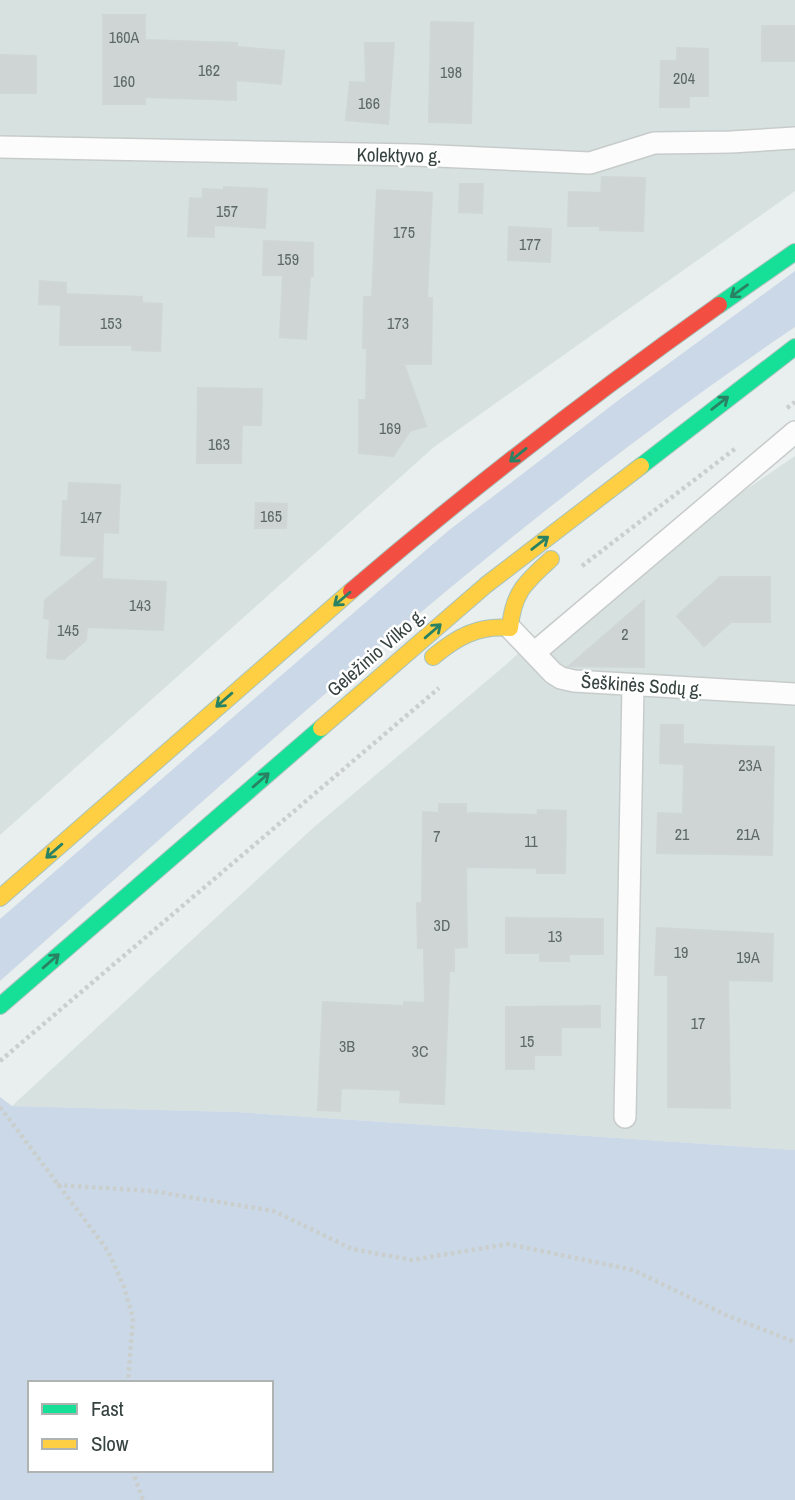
<svg xmlns="http://www.w3.org/2000/svg" width="795" height="1500" font-family="'Archivo Narrow',sans-serif">
<style>
.residential{fill:#d6e1e0}
.green{fill:#cbd8e7;fill-rule:evenodd}
.building{fill:#ced5d4;stroke:#cfd6d5;stroke-width:2}
.lines{fill:none;stroke-linecap:round;stroke-linejoin:round}
.street-casing{stroke:#c7cccb;stroke-width:24}
.fast-casing{stroke:#a7c3bd;stroke-width:18}
.slow-casing{stroke:#a7c3bd;stroke-width:18}
.jam-casing{stroke:#a7c3bd;stroke-width:18}
.path{stroke:#cacfce;stroke-width:4.5;stroke-dasharray:3.5 3.5;stroke-linecap:butt}
.street{stroke:#fcfcfc;stroke-width:21}
.fast{stroke:#16e098;stroke-width:16}
.slow{stroke:#ffcf43;stroke-width:16}
.jam{stroke:#f24e42;stroke-width:16}
.oneway{stroke:#298263}
.labels{text-anchor:middle;stroke-width:5;stroke-linejoin:round;paint-order:stroke}
.number-label{font-size:16px;fill:#5e6966}
.street-label{font-size:19px;fill:#364340;stroke:#fff}
</style>
<rect width="100%" height="100%" fill="#e9eeee"/>
<path class="residential" d="M 0,0 L 795,0 L 795,191 L 434,447 L 0,835 Z
M 795,456 L 795,1150 L 237,1112 L 12,1106 L 313,828 L 508,663 L 548,625 Z"/>
<path class="green" d="M 795,271 L 795,327 C 510,519 257,754 0,981 L 0,919 L 448,531 L 620,399 Z
M 0,1097 L 12,1106 L 237,1112 L 795,1150 L 795,1500 L 0,1500 ZM 30,1383 L 271,1383 L 271,1470 L 30,1470 Z"/>
<path class="building" d="M 103,15 L 145,15 L 145,40 L 237,43 L 237,47 L 284,51 L 281,84 L 236,80 L 236,100 L 145,97 L 145,104 L 103,104 Z
M 431,22 L 473,23 L 471,123 L 429,122 Z
M 762,26 L 795,26 L 795,61 L 762,61 Z
M 365,43 L 394,43 L 388,124 L 346,120 L 350,82 L 366,83 Z
M 677,48 L 708,49 L 708,96 L 689,96 L 689,107 L 660,107 L 661,61 L 677,61 Z
M 0,55 L 36,56 L 36,93 L 0,93 Z
M 602,177 L 645,178 L 643,231 L 600,230 L 600,226 L 568,226 L 569,192 L 601,193 Z
M 460,184 L 483,184 L 482,213 L 459,212 Z
M 224,187 L 267,189 L 265,228 L 214,225 L 214,237 L 188,236 L 190,198 L 203,199 L 203,189 L 224,190 Z
M 377,190 L 432,193 L 427,298 L 432,298 L 431,364 L 404,364 L 426,426 L 410,431 L 393,456 L 359,453 L 359,400 L 366,400 L 367,348 L 363,348 L 364,297 L 372,297 Z
M 509,227 L 551,229 L 550,262 L 508,260 Z
M 264,241 L 313,243 L 313,276 L 310,276 L 306,339 L 280,337 L 283,275 L 263,275 Z
M 40,281 L 66,283 L 66,294 L 142,297 L 142,303 L 162,304 L 160,351 L 132,350 L 132,345 L 60,345 L 61,305 L 39,304 Z
M 198,388 L 262,389 L 261,425 L 242,425 L 241,463 L 197,463 Z
M 69,483 L 120,485 L 118,533 L 103,532 L 102,579 L 166,582 L 163,630 L 87,627 L 86,640 L 64,659 L 47,658 L 50,619 L 44,618 L 45,600 L 99,557 L 61,555 L 63,501 L 68,501 Z
M 256,503 L 287,504 L 286,528 L 255,528 Z
M 720,577 L 770,577 L 770,622 L 731,622 L 704,646 L 677,616 Z
M 644,601 L 644,667 L 569,666 Z
M 661,725 L 683,725 L 683,744 L 774,747 L 772,855 L 657,853 L 658,813 L 683,814 L 684,764 L 660,763 Z
M 439,804 L 466,804 L 466,813 L 537,815 L 538,810 L 566,811 L 565,873 L 537,873 L 537,868 L 466,867 L 467,947 L 454,948 L 454,971 L 449,971 L 444,1104 L 400,1102 L 401,1090 L 341,1088 L 340,1111 L 318,1110 L 323,1002 L 404,1006 L 404,1002 L 425,1003 L 424,948 L 418,948 L 417,903 L 422,903 L 423,812 L 439,813 Z
M 506,918 L 603,919 L 603,954 L 569,954 L 569,961 L 540,961 L 540,953 L 506,953 Z
M 657,928 L 773,934 L 772,981 L 728,980 L 730,1108 L 668,1107 L 668,975 L 655,975 Z
M 600,1006 L 600,1027 L 561,1027 L 561,1055 L 534,1055 L 534,1069 L 506,1069 L 506,1007 Z"/>
<g class="lines">
<defs>
<path id="street" d="M 0,147 L 415,155 L 590,163 L 654,143 L 731,142 L 795,138
M 510,628 L 553,673 L 561,678 L 574,681 L 795,694
M 534,653 L 795,432
M 625,1117 L 633,686"/>
<path id="fast" d="M 719,305 L 795,252
M 641,466 L 795,347
M 0,1006 L 321,728"/>
<path id="slow" d="M 433,657 C 457,637 478,625 510,628 C 513,592 526,582 551,559
M 321,728 L 486,585 L 641,466
M 0,898 L 351,591"/>
<path id="jam" d="M 351,591 C 469,490 592,395 719,305"/>
</defs>
<use href="#street" class="street-casing"/>
<use href="#fast" class="fast-casing"/>
<use href="#slow" class="slow-casing"/>
<use href="#jam" class="jam-casing"/>
<path class="path" d="M 787,408 L 795,402
M 582,566 L 736,448
M 0,1061 L 439,688
M 0,1107 L 108,1251 L 124,1287 L 133,1318 L 128,1383
M 57,1185 L 152,1191 L 274,1211 L 352,1249 L 412,1260 L 508,1244 L 633,1270 L 728,1316 L 795,1342
M 132,1470 L 143,1500"/>
<use href="#street" class="street"/>
<use href="#fast" class="fast"/>
<use href="#slow" class="slow"/>
<use href="#jam" class="jam"/>
</g>
<defs><path id="oneway-shaft" d="M-6 0H5M1.5-3L5.5 0L1.5 3" fill="none" stroke-width="1.6" stroke-linecap="round" stroke-linejoin="round" transform="scale(1.75)"/></defs>
<g class="oneway">
<use href="#oneway-shaft" transform="translate(739 291) rotate(144)"/>
<use href="#oneway-shaft" transform="translate(720 403) rotate(-38)"/>
<use href="#oneway-shaft" transform="translate(518 455) rotate(141)"/>
<use href="#oneway-shaft" transform="translate(540 543) rotate(-38)"/>
<use href="#oneway-shaft" transform="translate(342 599) rotate(140)"/>
<use href="#oneway-shaft" transform="translate(433 631) rotate(-41)"/>
<use href="#oneway-shaft" transform="translate(224 700) rotate(139)"/>
<use href="#oneway-shaft" transform="translate(261 780) rotate(-41)"/>
<use href="#oneway-shaft" transform="translate(54 851) rotate(139)"/>
<use href="#oneway-shaft" transform="translate(51 961) rotate(-41)"/>
</g>
<g class="labels">
<g class="number-label">
<text x="124" y="43">160A</text>
<text x="209" y="76">162</text>
<text x="451" y="78">198</text>
<text x="684" y="84">204</text>
<text x="124" y="87">160</text>
<text x="369" y="109">166</text>
<text x="227" y="217">157</text>
<text x="404" y="238">175</text>
<text x="530" y="250">177</text>
<text x="288" y="265">159</text>
<text x="111" y="329">153</text>
<text x="398" y="329">173</text>
<text x="390" y="434">169</text>
<text x="219" y="450">163</text>
<text x="271" y="522">165</text>
<text x="91" y="523">147</text>
<text x="140" y="611">143</text>
<text x="68" y="636">145</text>
<text x="625" y="640">2</text>
<text x="750" y="771">23A</text>
<text x="682" y="840">21</text>
<text x="748" y="840">21A</text>
<text x="437" y="842">7</text>
<text x="531" y="847">11</text>
<text x="442" y="931">3D</text>
<text x="555" y="942">13</text>
<text x="681" y="958">19</text>
<text x="748" y="963">19A</text>
<text x="698" y="1029">17</text>
<text x="527" y="1047">15</text>
<text x="347" y="1052">3B</text>
<text x="420" y="1057">3C</text>
</g>
<g class="street-label">
<text transform="translate(399 155) rotate(1)" y="7">Kolektyvo g.</text>
<text transform="translate(376 652) rotate(-41)" y="7">Geležinio Vilko g.</text>
<text transform="translate(642 685) rotate(4)" y="7">Šeškinės Sodų g.</text>
</g>
</g>
<rect x="28" y="1381" width="245" height="91" fill="#ffffff" stroke="#afb4b3" stroke-width="2"/>
<rect x="42" y="1404" width="35" height="10" fill="#16e098" stroke="#afb4b3" stroke-width="2"/>
<text x="91" y="1416" font-size="21" fill="#364340">Fast</text>
<rect x="42" y="1439" width="35" height="10" fill="#ffcf43" stroke="#afb4b3" stroke-width="2"/>
<text x="91" y="1451" font-size="21" fill="#364340">Slow</text>
</svg>
